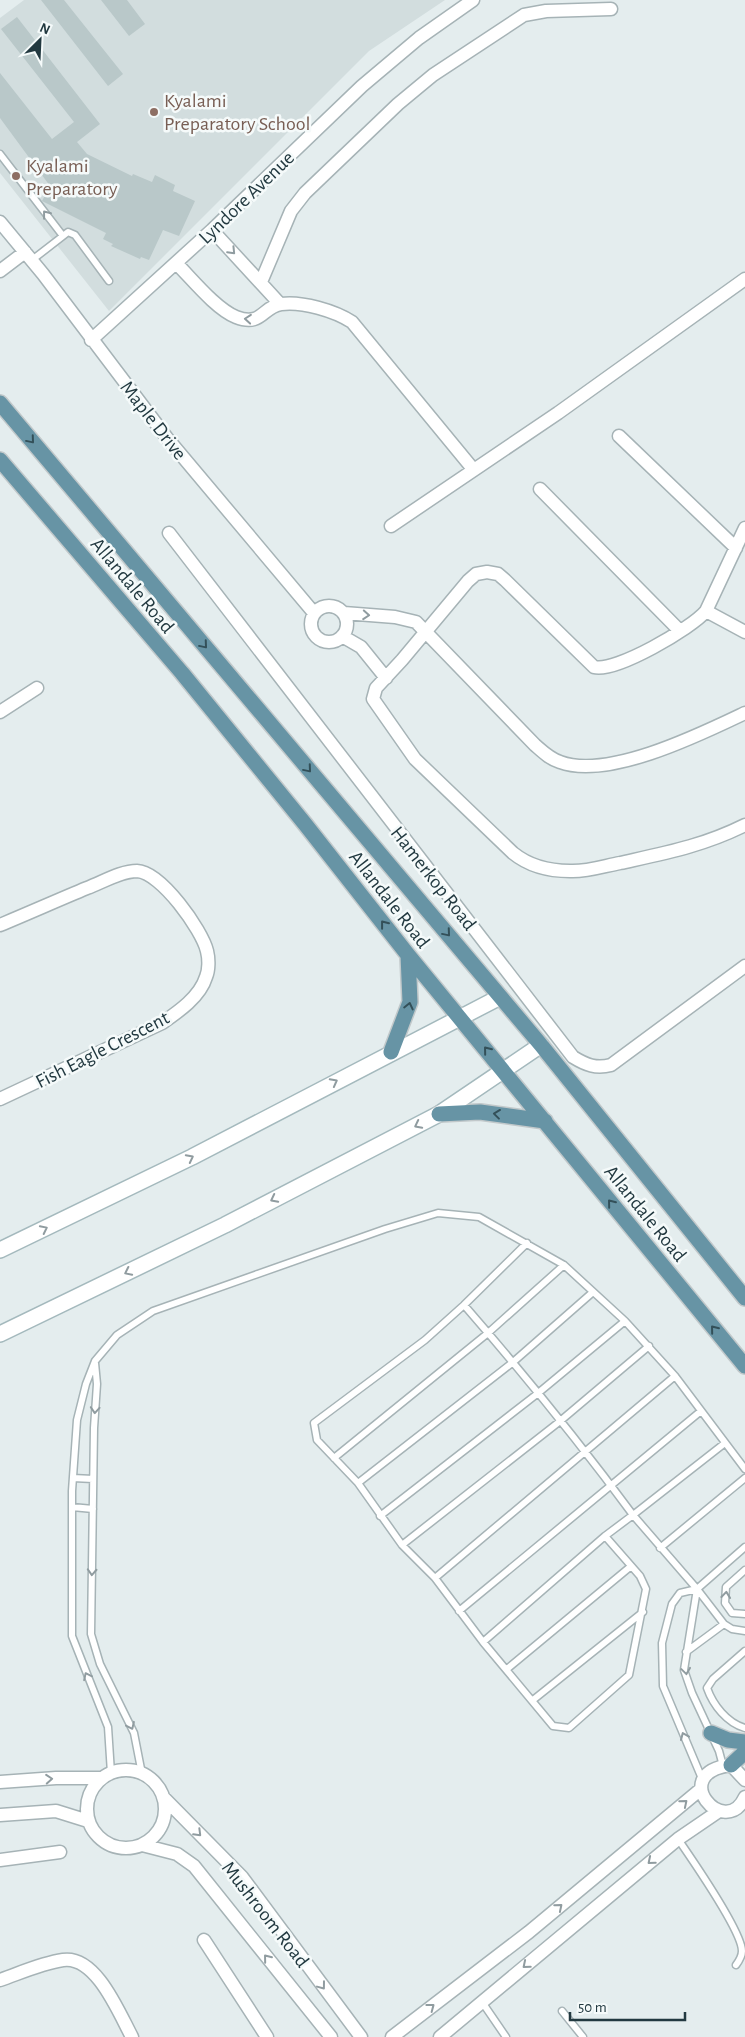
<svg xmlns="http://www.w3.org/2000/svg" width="745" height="2037" font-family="'Alegreya Sans',sans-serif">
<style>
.built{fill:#d2ddde}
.building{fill:#b9c8c9}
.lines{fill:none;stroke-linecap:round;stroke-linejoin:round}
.lane-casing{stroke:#a6b3b6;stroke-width:9}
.street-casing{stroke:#a6b3b6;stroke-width:15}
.secondary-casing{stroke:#a4b9bd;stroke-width:18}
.primary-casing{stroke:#c1c8ca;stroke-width:18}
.lane{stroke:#fff;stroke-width:6}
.street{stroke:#fff;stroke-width:12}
.secondary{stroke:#fff;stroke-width:15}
.primary{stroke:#6794a5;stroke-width:15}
.oneway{stroke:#909ca0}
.oneway2{stroke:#335059}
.education-dot{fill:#8d6e63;stroke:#f5fafa;stroke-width:2}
.labels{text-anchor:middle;stroke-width:5;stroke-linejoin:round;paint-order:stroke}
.education-label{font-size:20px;fill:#785e54;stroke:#f5fafa;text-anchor:start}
.street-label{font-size:20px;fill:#223940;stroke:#f5fafa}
</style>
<rect width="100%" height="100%" fill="#e4edee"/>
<path class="built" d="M 24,0 L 445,0 L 369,51 L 109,311 L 0,173 L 0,18 Z"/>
<path class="building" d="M 41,0 L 64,0 L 123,74 L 108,86 Z
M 101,0 L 127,0 L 145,24 L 129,36 Z
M 17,17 L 100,124 L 77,142 L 87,154 L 132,176 L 133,174 L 152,182 L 155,175 L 175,185 L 173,191 L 195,201 L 179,236 L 163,230 L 149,260 L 141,257 L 140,259 L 111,246 L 113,244 L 103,239 L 106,233 L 42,201 L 50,186 L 0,118 L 0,73 L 52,139 L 74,122 L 1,29 Z"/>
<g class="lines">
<defs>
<path id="lane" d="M 0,154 L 63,236 L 32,260
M 63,236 L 68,232 L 75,235 L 109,281
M 464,1305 C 523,1373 580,1443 633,1515 L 605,1536
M 95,1363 L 97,1384 L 94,1428 L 91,1634 L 100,1664 L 134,1733 L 142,1774
M 725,1443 L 633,1515 L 697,1589 L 724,1624 L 732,1629 L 745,1631
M 334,1458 L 488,1333 L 564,1265
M 73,1478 L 93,1479
M 358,1483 L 512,1363 L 593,1292
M 72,1507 L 93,1509
M 380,1516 L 537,1394 L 625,1321
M 402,1545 L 559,1422 L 649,1346
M 660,1548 L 745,1478
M 745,1570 L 726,1587 L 725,1603 L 732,1613 L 745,1614
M 435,1578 L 675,1376
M 697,1589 L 684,1670 L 692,1693 L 719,1751 L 723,1766
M 459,1611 L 701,1411
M 483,1642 L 605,1536 L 640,1576 L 646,1589 L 629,1675 L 569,1728 L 553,1726 L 483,1642 L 435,1578 L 402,1545 L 358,1483 L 317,1440 L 314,1423 L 425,1340 L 464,1305 L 527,1243
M 745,1651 L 713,1679 L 707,1688 C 713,1705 727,1723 745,1728
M 686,1652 L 724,1624
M 507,1669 L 630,1567
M 533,1700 L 643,1612
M 111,1773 L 108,1727 L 72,1636 L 72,1491 L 77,1420 L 86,1384 L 95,1361 L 117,1335 L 153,1311 L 385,1229 L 438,1213 L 479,1217 L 564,1265 L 625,1321 L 675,1376 L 745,1469
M 703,1781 L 663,1686 L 662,1643 L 672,1604 L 680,1593 L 697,1589 L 745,1547
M 678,1839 C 691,1858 742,1931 742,1951 C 742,1956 739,1961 736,1965
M 482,2002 L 506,2037
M 562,2011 L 583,2037"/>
<path id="street" d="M 0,222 L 43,274 L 167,438 L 314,613
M 212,230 L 280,304
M 176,263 C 192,279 216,309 236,317 C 262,327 262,307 281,304 C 302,301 335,311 352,322 L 473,469
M 0,271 L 25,252
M 261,282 L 291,211 L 305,193 L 398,104 L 433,75 L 524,15 L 546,11 L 611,9
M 91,340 L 212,230 L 362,86 L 419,38 L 473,0
M 619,436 L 736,548
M 540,489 L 680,631
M 391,526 L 558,413 L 745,279
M 745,528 L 706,611 C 692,628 615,673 594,667 L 505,580 L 498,574 L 487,572 L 476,574 L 468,581 L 402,660 L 376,688 L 373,699 L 415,759 L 513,853 C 529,866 550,871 570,871 C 586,872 604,866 620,863 C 665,853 703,846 745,825
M 169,533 L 573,1057 C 586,1065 596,1069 611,1065 L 745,966
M311 624a18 18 0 1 1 36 0a18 18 0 1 1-36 0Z
M 706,611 L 745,632
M 344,613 L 395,617 L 416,622 L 535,745 C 543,752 550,759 560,762 C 608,780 701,734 745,713
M 342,636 L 361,647 L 386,678
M 0,712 L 37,688
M 0,925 C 29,913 58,900 87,888 C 103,882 121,871 137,871 C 161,872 202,930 207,951 C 209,959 209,970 206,977 C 200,997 178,1012 162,1023 L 0,1099
M87 1809a39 39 0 1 1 78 0a39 39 0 1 1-78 0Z
M 745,1780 L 731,1765 C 666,1773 725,1841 745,1797
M 0,1782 L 56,1778 L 101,1778
M 164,1798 L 242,1877 L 361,2037
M 0,1815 L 56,1811 L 88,1821
M 142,1845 L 177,1854 L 194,1866 L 331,2037
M 0,1860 L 60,1852
M 204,1940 L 267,2037
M 0,1980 C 20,1973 42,1963 63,1960 C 96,1955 119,2013 132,2037
M 392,2037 L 529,1932 L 701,1789
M 440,2037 L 678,1839 L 719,1811"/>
<path id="secondary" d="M 0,1250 L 192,1157 L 500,997
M 0,1334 L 225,1225 L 439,1114 L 541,1045"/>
<path id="primary" d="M 0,403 L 541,1045 L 745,1298
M 0,460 L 182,673 L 305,824 L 408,955 L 745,1366
M 391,1052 L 410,1002 L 408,955
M 439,1114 L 480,1112 L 545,1121
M 711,1733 L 728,1740 L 745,1742
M 731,1765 L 745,1752"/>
</defs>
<use href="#lane" class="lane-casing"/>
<use href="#street" class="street-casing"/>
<use href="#secondary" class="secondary-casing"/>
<use href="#primary" class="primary-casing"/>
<use href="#lane" class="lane"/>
<use href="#street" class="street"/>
<use href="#secondary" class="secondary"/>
<use href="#primary" class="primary"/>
</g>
<defs><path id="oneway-chevron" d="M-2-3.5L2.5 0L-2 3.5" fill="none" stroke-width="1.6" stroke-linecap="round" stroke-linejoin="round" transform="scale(1.25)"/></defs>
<g class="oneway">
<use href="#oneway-chevron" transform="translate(46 214) rotate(-128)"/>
<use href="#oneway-chevron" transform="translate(232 251) rotate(46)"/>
<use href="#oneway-chevron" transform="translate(248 319) rotate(-175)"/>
<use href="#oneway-chevron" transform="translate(366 615) rotate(4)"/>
<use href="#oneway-chevron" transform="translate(334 1082) rotate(-28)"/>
<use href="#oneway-chevron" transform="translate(418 1125) rotate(153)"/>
<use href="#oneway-chevron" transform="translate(190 1158) rotate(-27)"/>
<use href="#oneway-chevron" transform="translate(274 1199) rotate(153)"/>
<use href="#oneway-chevron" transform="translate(44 1229) rotate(-26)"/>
<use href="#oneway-chevron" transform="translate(128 1272) rotate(154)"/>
<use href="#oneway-chevron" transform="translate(95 1410) rotate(94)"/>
<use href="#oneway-chevron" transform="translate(92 1572) rotate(93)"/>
<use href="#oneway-chevron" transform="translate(726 1595) rotate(-84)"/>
<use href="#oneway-chevron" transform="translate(686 1671) rotate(82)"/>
<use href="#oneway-chevron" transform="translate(87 1676) rotate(-116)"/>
<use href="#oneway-chevron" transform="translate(131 1726) rotate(65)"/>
<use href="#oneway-chevron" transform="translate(684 1736) rotate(-113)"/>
<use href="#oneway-chevron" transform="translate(49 1779) rotate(-4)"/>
<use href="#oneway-chevron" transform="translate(684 1803) rotate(-40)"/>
<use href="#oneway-chevron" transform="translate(198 1833) rotate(45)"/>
<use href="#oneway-chevron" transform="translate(651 1861) rotate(140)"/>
<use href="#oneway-chevron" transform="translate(559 1907) rotate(-40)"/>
<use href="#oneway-chevron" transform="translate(267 1958) rotate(-129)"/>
<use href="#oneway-chevron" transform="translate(526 1965) rotate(140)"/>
<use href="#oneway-chevron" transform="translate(322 1986) rotate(53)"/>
<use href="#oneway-chevron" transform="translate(431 2007) rotate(-37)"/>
</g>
<g class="oneway2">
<use href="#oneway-chevron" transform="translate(31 440) rotate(50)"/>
<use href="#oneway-chevron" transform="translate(204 645) rotate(50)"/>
<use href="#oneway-chevron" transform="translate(308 769) rotate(50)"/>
<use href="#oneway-chevron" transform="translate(384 924) rotate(-128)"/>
<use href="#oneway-chevron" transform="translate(447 933) rotate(50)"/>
<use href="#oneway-chevron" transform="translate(409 1006) rotate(-77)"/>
<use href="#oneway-chevron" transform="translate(487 1050) rotate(-129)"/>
<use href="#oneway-chevron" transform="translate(497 1114) rotate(-173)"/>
<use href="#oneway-chevron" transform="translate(611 1203) rotate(-129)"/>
<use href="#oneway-chevron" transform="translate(714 1329) rotate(-129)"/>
</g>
<g class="education-dot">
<circle cx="154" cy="112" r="5"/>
<circle cx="16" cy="176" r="5"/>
</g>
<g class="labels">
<g class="education-label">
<text x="164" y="107">Kyalami<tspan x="164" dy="23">Preparatory School</tspan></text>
<text x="26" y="172">Kyalami<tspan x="26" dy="23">Preparatory</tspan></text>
</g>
<g class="street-label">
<text transform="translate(246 197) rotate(-44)" y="7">Lyndore Avenue</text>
<text transform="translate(154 420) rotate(52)" y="7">Maple Drive</text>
<text transform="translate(133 585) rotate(50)" y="7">Allandale Road</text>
<text transform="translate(434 878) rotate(52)" y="7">Hamerkop Road</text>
<text transform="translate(390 899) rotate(52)" y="7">Allandale Road</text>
<text transform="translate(102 1049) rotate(-27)" y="7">Fish Eagle Crescent</text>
<text transform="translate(646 1213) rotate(51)" y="7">Allandale Road</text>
<text transform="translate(266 1914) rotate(52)" y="7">Mushroom Road</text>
</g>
</g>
<g transform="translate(40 40) rotate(24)" stroke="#f5fafa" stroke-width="4" paint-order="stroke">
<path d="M0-4L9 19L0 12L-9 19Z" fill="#223940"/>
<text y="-8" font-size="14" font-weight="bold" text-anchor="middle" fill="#223940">N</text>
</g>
<path d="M570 2012v8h115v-8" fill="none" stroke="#223940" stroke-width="2.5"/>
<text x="578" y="2012" font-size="15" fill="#223940" stroke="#f5fafa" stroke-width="4" paint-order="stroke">50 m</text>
</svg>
